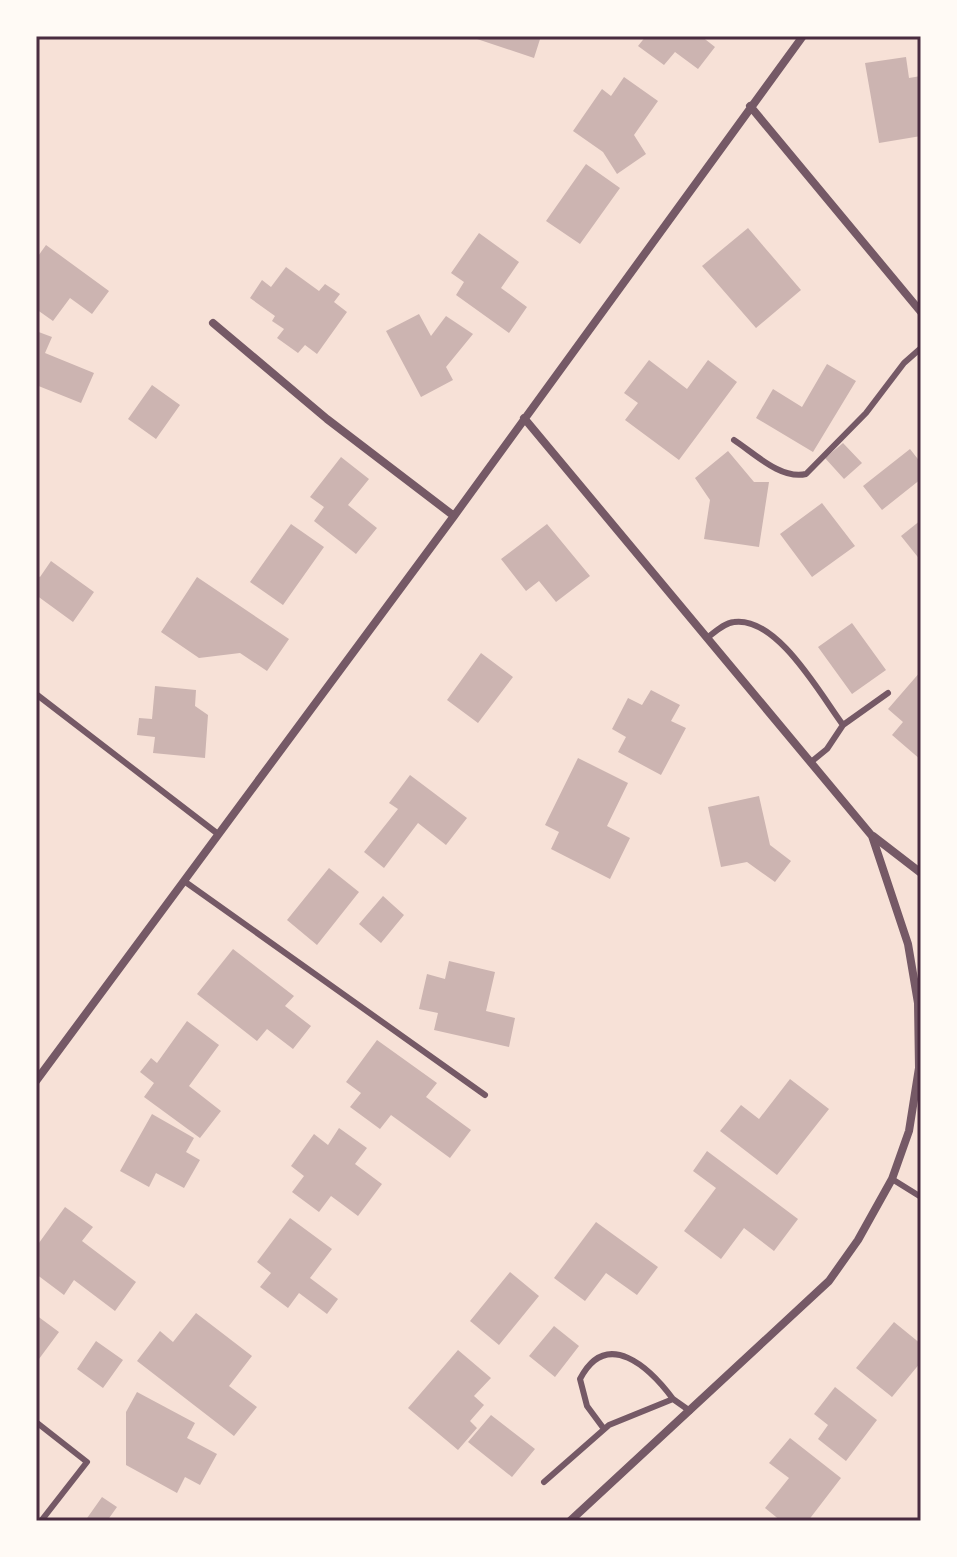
<svg xmlns="http://www.w3.org/2000/svg" width="957" height="1557" font-family="Overpass,sans-serif">
<style>
.building{fill:#ccb4b1}
.lines{fill:none;stroke-linecap:round;stroke-linejoin:round}
.service{stroke:#755966;stroke-width:6}
.minor{stroke:#755966;stroke-width:8}
.neatline{fill:none;stroke:#4a2c40;stroke-width:3}
</style>
<rect width="100%" height="100%" fill="#f7e1d7"/>
<path class="building" d="M 478,36 L 541,36 L 534,58 L 477,39 Z
M 646,36 L 701,36 L 715,47 L 698,69 L 675,52 L 664,65 L 638,46 Z
M 906,57 L 909,78 L 921,76 L 921,136 L 879,143 L 865,63 Z
M 624,77 L 658,101 L 634,135 L 646,154 L 617,174 L 603,152 L 573,131 L 602,89 L 611,96 Z
M 586,164 L 620,188 L 580,244 L 546,221 Z
M 748,228 L 801,290 L 756,328 L 702,266 Z
M 479,233 L 519,262 L 501,288 L 527,307 L 509,333 L 456,295 L 464,282 L 451,273 Z
M 46,245 L 109,291 L 92,314 L 70,298 L 53,321 L 36,309 L 36,259 Z
M 286,267 L 319,291 L 325,284 L 340,294 L 334,302 L 347,312 L 317,354 L 305,345 L 298,353 L 277,338 L 284,329 L 272,321 L 275,316 L 250,298 L 262,280 L 271,287 Z
M 419,314 L 431,336 L 446,316 L 473,334 L 446,367 L 453,380 L 421,397 L 386,331 Z
M 36,331 L 52,337 L 45,353 L 94,373 L 81,403 L 36,385 Z
M 649,360 L 687,389 L 708,360 L 737,382 L 679,460 L 625,420 L 638,403 L 624,393 Z
M 827,364 L 856,381 L 813,452 L 756,418 L 773,389 L 802,407 Z
M 152,385 L 180,405 L 156,439 L 128,419 Z
M 843,443 L 862,463 L 844,479 L 825,458 Z
M 910,449 L 921,463 L 921,479 L 882,510 L 863,486 Z
M 728,451 L 754,482 L 769,482 L 759,547 L 704,539 L 710,500 L 695,478 Z
M 341,457 L 369,479 L 348,505 L 377,528 L 356,554 L 314,521 L 324,507 L 310,497 Z
M 822,503 L 855,546 L 812,577 L 780,534 Z
M 921,520 L 921,561 L 901,536 Z
M 291,524 L 324,547 L 283,605 L 250,582 Z
M 547,524 L 590,576 L 556,602 L 539,581 L 526,591 L 501,559 Z
M 51,561 L 94,592 L 73,622 L 36,595 L 36,575 L 40,577 Z
M 197,577 L 289,639 L 267,671 L 240,653 L 199,658 L 161,632 Z
M 852,623 L 886,670 L 852,694 L 818,647 Z
M 481,653 L 513,677 L 478,723 L 447,700 Z
M 921,671 L 921,760 L 892,735 L 903,722 L 888,709 Z
M 155,686 L 196,690 L 195,706 L 208,715 L 205,758 L 153,753 L 155,737 L 137,735 L 139,718 L 152,719 Z
M 651,690 L 680,705 L 671,721 L 686,728 L 661,775 L 618,752 L 626,737 L 612,729 L 628,698 L 642,705 Z
M 578,758 L 628,783 L 607,826 L 630,838 L 610,879 L 551,849 L 559,832 L 545,825 Z
M 410,775 L 467,818 L 446,845 L 418,823 L 384,868 L 364,852 L 398,809 L 389,803 Z
M 759,796 L 770,845 L 791,861 L 775,882 L 747,862 L 721,867 L 708,807 Z
M 329,868 L 359,892 L 317,945 L 287,920 Z
M 383,896 L 404,915 L 381,943 L 359,924 Z
M 233,949 L 294,996 L 285,1006 L 311,1026 L 293,1049 L 267,1029 L 257,1041 L 197,994 Z
M 449,961 L 495,972 L 486,1011 L 515,1018 L 509,1047 L 434,1030 L 438,1013 L 419,1009 L 427,974 L 445,979 Z
M 187,1021 L 219,1045 L 189,1086 L 221,1111 L 200,1138 L 144,1097 L 154,1083 L 140,1072 L 151,1058 L 157,1063 Z
M 377,1040 L 437,1083 L 426,1097 L 471,1130 L 450,1158 L 391,1115 L 380,1129 L 350,1107 L 361,1093 L 346,1082 Z
M 790,1079 L 829,1109 L 777,1175 L 720,1131 L 741,1105 L 759,1119 Z
M 152,1114 L 194,1138 L 186,1152 L 200,1160 L 184,1188 L 156,1173 L 149,1187 L 120,1171 Z
M 339,1128 L 367,1148 L 355,1164 L 382,1184 L 358,1216 L 331,1196 L 319,1212 L 292,1192 L 304,1176 L 291,1166 L 314,1134 L 328,1145 Z
M 707,1151 L 798,1219 L 774,1251 L 744,1228 L 721,1259 L 684,1231 L 716,1188 L 693,1171 Z
M 65,1207 L 93,1227 L 82,1241 L 136,1282 L 115,1311 L 74,1280 L 64,1295 L 36,1274 L 36,1247 Z
M 290,1218 L 332,1249 L 310,1278 L 338,1299 L 327,1314 L 299,1293 L 288,1308 L 260,1287 L 271,1273 L 257,1262 Z
M 596,1222 L 658,1267 L 637,1295 L 606,1273 L 585,1301 L 554,1278 Z
M 510,1272 L 539,1296 L 499,1345 L 470,1321 Z
M 196,1313 L 252,1356 L 229,1386 L 257,1407 L 234,1436 L 137,1361 L 160,1331 L 173,1342 Z
M 36,1315 L 59,1332 L 36,1363 Z
M 894,1322 L 921,1344 L 921,1362 L 892,1397 L 856,1368 Z
M 554,1326 L 579,1346 L 555,1377 L 529,1356 Z
M 96,1341 L 123,1360 L 103,1388 L 77,1369 Z
M 458,1350 L 491,1378 L 474,1396 L 484,1405 L 470,1421 L 477,1428 L 458,1450 L 408,1408 Z
M 835,1387 L 877,1420 L 846,1461 L 818,1439 L 828,1425 L 814,1414 Z
M 137,1392 L 195,1423 L 187,1438 L 217,1454 L 200,1485 L 185,1477 L 177,1493 L 126,1465 L 126,1412 Z
M 491,1415 L 535,1449 L 512,1477 L 468,1442 Z
M 790,1438 L 841,1478 L 808,1521 L 781,1521 L 765,1508 L 789,1478 L 769,1463 Z
M 102,1497 L 117,1507 L 107,1521 L 85,1521 Z"/>
<g class="lines">
<path class="service" d="M 734,440 C 754,453 781,480 806,474 L 866,413 L 904,363 L 921,348
M 707,638 C 715,632 724,623 734,622 C 777,616 820,694 843,725 L 827,749 L 811,762
M 36,694 L 218,834
M 843,725 L 888,693
M 184,881 L 485,1095
M 892,1179 L 921,1197
M 36,1422 L 87,1462 L 41,1521
M 604,1429 L 587,1406 L 580,1379 C 607,1327 650,1368 673,1399
M 544,1482 L 609,1425 L 673,1399 L 690,1411"/>
<path class="minor" d="M 750,106 L 921,312
M 213,323 L 327,419 L 454,516
M 524,418 L 872,836 L 908,944 L 918,1003 L 919,1068 L 909,1131 L 892,1179 L 858,1240 L 829,1281 L 570,1521
M 873,836 L 921,873
M 36,1081 L 454,516 L 803,36"/>
</g>
<rect width="957" height="1557" fill="none" stroke="#fffaf5" stroke-width="76"/>
<rect x="38" y="38" width="881" height="1481" class="neatline"/>
</svg>
